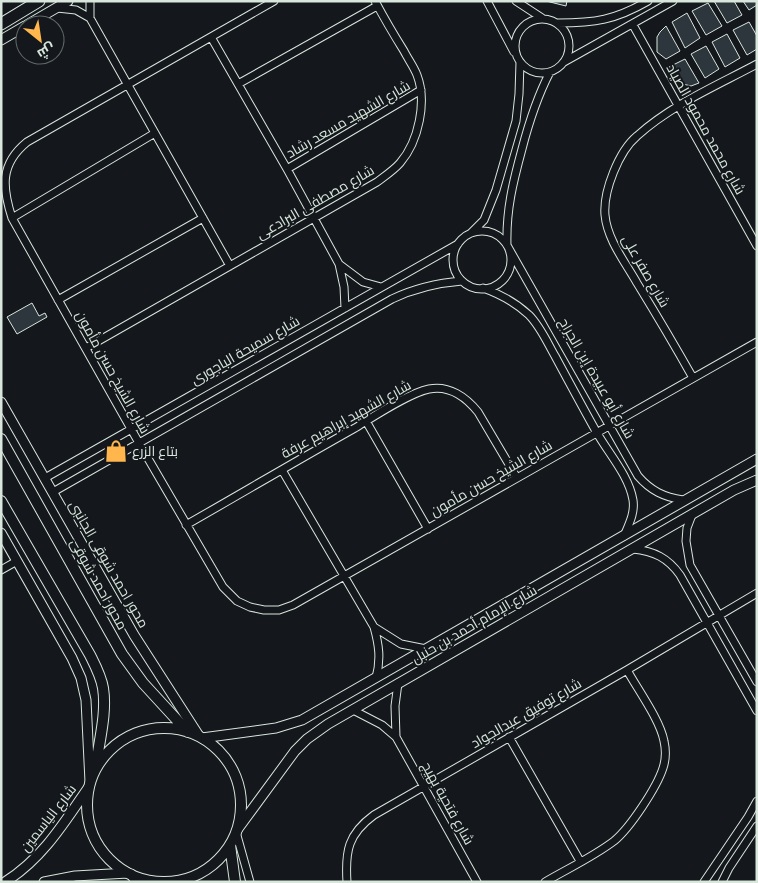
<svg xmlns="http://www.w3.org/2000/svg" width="758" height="883" font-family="'Titillium Web',Cairo,sans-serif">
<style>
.building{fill:#2c363c;stroke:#d8e6dc}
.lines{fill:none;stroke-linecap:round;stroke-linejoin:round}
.minor-casing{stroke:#d8e6dc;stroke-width:9}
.tertiary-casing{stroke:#d8e6dc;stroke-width:11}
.secondary-casing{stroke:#d8e6dc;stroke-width:12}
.primary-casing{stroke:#d8e6dc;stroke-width:13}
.minor{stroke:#14181c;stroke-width:7}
.tertiary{stroke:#14181c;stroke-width:9}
.secondary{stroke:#14181c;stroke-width:10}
.primary{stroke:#14181c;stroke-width:11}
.labels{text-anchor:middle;stroke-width:4;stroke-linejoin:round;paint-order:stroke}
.street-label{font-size:14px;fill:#d8e6dc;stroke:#14181c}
.poi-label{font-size:14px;fill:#d8e6dc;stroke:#14181c;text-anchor:start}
</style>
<rect width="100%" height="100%" fill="#14181c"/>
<path class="building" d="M 546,1 L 567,1 L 566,6 Z
M 714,1 L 734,1 L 742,15 L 727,23 Z
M 743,1 L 757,1 L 757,5 L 749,10 Z
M 708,3 L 722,26 L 706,35 L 692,11 Z
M 687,13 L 700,38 L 685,48 L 672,22 Z
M 749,22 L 757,36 L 757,49 L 747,55 L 733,30 Z
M 666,26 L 680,51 L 666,59 L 657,52 L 657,37 L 660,32 Z
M 727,34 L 740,58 L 725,67 L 712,42 Z
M 706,46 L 719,69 L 705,78 L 691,54 Z
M 685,59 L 699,83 L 691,86 L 683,84 L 675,78 L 669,67 Z
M 32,303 L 39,316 L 45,313 L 47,317 L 17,334 L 7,317 Z"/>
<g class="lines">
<defs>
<path id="minor" d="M 274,1 L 27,142 C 0,164 2,187 12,218 L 139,443 L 223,587 L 237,601 L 250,607 L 264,610 L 279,610 L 293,605 L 757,342
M 487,1 L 514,52
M 516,1 L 542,18
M 57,8 L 76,10 L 90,18 L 230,266
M 90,18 L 90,1
M515 46a27 27 0 1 1 54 0a27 27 0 1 1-54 0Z
M 558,23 C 595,23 615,20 648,1
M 633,25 L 757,246
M 211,37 L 287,169 L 339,264 L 344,287 L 345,308
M 564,62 L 673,1
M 238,84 L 377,6
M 287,169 L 421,90
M 12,218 L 155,133
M453 260a29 29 0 1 1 58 0a29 29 0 1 1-58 0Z
M 471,233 L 484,220 L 496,190 L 516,121 L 519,94 L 520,62
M 507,245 C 506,210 513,182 522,149 C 529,122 537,97 550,72
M 508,247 L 638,476 C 651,491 664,497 683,500
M 339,264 L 363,282 L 381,287
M 483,288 C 500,294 515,302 529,315 C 540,326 547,342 555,356 C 569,382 583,408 597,433 C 609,454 629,476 633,500 C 635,513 629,524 624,536
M 58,300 L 203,218
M 86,348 L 377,182 C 385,176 394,170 400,163 C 419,141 427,101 417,75 C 414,67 408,59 404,51 C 394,35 384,18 375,1
M 693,378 C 675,346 656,314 637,283 C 625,262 607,239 605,215 C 603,191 619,151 637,136 C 671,105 716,86 757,64
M 366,421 L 428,529
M 282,470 L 374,627 C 379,645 381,659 376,678
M 45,478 L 458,244
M 53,492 L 392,299 C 415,288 437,283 462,281
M 692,515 L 687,528 L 686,541 L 690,565 L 757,682
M 186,525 C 242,493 298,460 355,428 C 373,417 409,393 429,389 C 449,385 466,397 478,412 L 517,478
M 633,549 C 654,551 668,558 680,575 L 757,711
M 1,570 L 17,561
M 374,627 L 401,644 L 426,649
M 353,710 L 382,725 L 396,737 L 477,882
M 396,737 L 395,706 L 398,683
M 509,737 L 580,861
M 236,832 L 250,882
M 347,882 C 345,851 348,834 374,815 L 627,670 L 757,593
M 545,882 C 567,869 593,857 614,841 C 630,828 657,787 663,768 C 666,759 666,750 664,741 C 660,720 638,690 627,670
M 704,882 L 748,817 L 757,801
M 722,882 L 729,868 L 757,826"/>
<path id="tertiary" d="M 27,25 L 68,1
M 1,40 L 25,26
M 1,402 L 134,635 L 199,736
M 1,533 L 72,658 L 81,678 L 86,700 L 90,782
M 202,738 L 276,728 L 302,720 L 757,459
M 237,830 L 295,751 L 307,739 L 328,724 L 734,490 L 757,480
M 131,874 L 136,882
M 5,882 C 42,859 64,823 88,788
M 44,882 L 75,876 L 128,873"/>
<path id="secondary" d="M 1,439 L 122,654 L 143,683 L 188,732
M 1,501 L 90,655 C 95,665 101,676 103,688 C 107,713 99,741 96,766
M87 805a77 77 0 1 1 154 0a77 77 0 1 1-154 0Z
M 230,845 L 235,882"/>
<path id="primary" d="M 1,24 L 39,1"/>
</defs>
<use href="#minor" class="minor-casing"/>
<use href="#tertiary" class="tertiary-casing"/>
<use href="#secondary" class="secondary-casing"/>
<use href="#primary" class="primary-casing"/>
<use href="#minor" class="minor"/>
<use href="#tertiary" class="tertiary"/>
<use href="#secondary" class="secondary"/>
<use href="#primary" class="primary"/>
</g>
<defs>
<symbol id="shop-bare" viewBox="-9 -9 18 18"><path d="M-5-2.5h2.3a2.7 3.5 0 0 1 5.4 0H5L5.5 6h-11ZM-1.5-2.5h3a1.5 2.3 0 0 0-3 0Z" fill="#ffb74d" stroke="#14181c" stroke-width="2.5" paint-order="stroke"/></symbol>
</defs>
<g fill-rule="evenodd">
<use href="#shop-bare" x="100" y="435" width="32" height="32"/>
</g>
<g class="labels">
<g class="street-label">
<text transform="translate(348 119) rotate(-30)" y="5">شارع الشهيد مسعد رشاد</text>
<text transform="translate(706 129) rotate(61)" y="5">شارع محمد محمود الصياد</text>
<text transform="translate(315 202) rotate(-30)" y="5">شارع مصطفى البرادعى</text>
<text transform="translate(646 271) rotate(60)" y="5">شارع صفر على</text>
<text transform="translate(245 350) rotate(-30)" y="5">شارع سميحة الباجورى</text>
<text transform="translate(113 372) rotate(61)" y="5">شارع الشيخ حسن مأمون</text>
<text transform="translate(597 378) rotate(60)" y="5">شارع أبو عبيدة إبن الجراح</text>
<text transform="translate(346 419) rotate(-29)" y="5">شارع الشهيد إبراهيم عرفة</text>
<text transform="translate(491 478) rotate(-30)" y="5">شارع الشيخ حسن مأمون</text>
<text transform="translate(109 564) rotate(60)" y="5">محور احمد شوقى الجانبى</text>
<text transform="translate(99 584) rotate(61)" y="5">محور احمد شوقى</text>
<text transform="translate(474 624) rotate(-30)" y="5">شارع الإمام أحمد بن حنبل</text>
<text transform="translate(526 713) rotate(-30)" y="5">شارع توفيق عبدالجواد</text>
<text transform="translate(448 803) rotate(61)" y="5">شارع فتحية بهيج</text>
<text transform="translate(48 818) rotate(-52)" y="5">شارع الياسمين</text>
</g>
<g class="poi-label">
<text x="132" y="456">بتاع الزرع</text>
</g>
</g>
<rect width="758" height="883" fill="none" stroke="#d8e6dc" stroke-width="5"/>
<g transform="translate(40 40) rotate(150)"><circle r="24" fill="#14181c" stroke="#626a69"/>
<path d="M0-4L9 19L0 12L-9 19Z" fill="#ffb74d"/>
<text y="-8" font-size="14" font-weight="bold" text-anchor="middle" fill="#d8e6dc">ش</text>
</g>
</svg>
